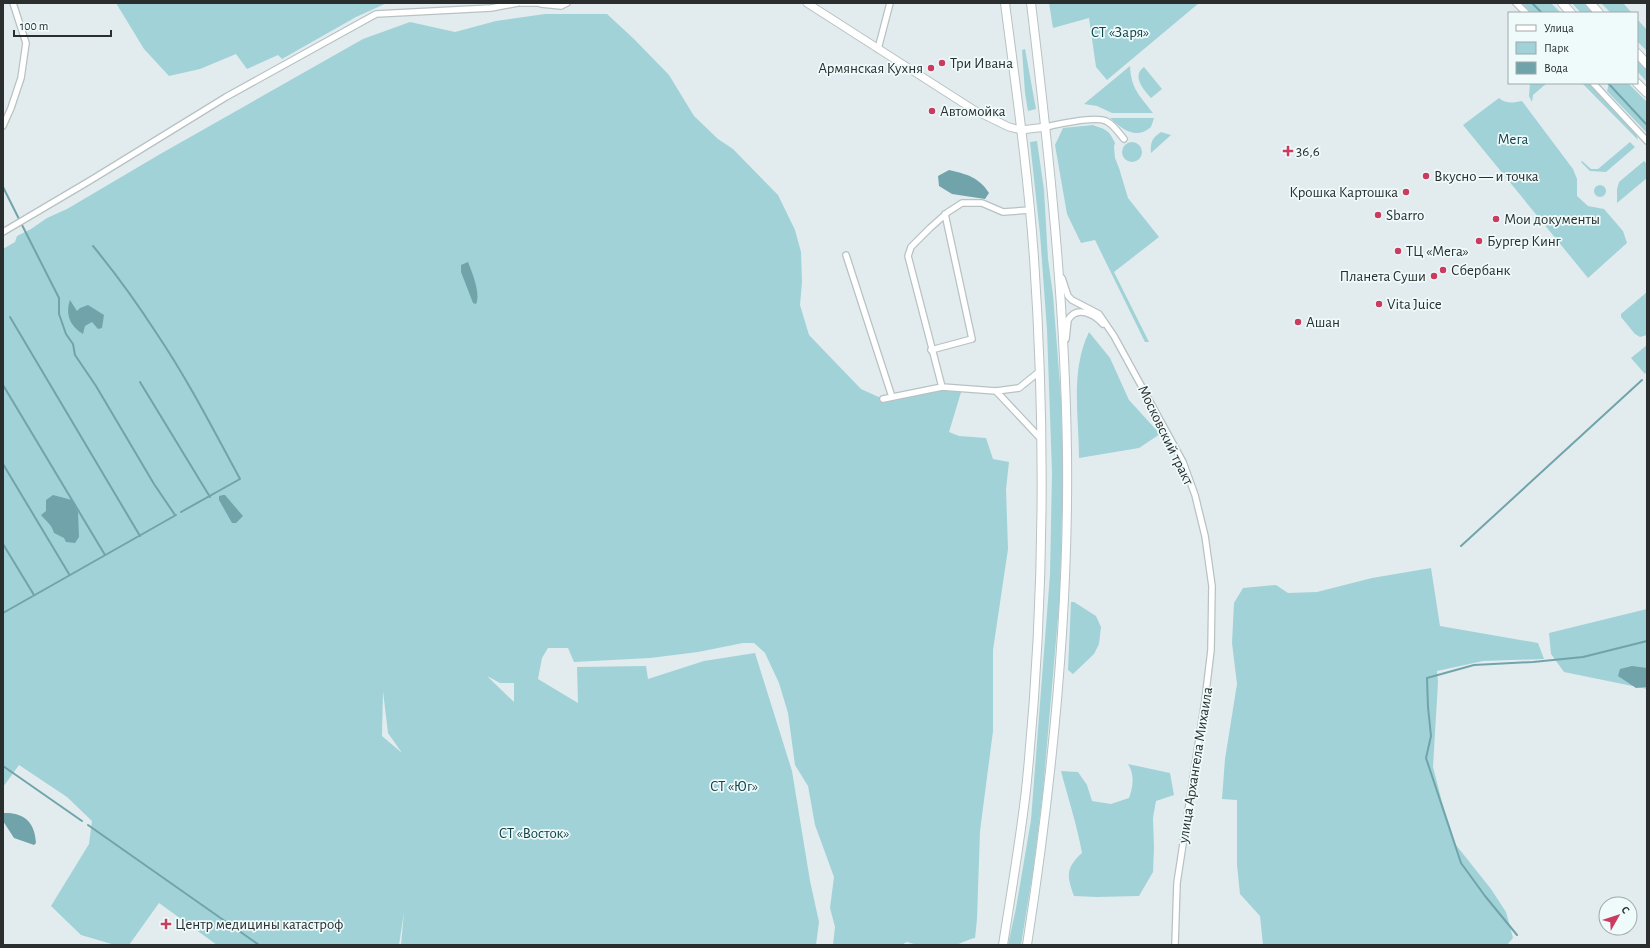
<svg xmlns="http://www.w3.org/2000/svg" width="1650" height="948" font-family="'Alegreya Sans',sans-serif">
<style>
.green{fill:#a1d2d7;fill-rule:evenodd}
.water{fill:#71a4aa}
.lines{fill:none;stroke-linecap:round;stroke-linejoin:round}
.stream{stroke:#71a4aa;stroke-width:2}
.street-casing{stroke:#b8c2c3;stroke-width:8}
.secondary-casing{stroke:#b8c2c3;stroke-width:9}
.primary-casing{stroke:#b8c2c3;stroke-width:10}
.street{stroke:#fff;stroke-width:5.5}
.secondary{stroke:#fff;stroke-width:7}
.primary{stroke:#fff;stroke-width:8}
.poi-dot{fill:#ca3b5f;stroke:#effafb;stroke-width:1.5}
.labels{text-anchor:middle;stroke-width:3.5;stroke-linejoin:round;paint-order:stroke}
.park-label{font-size:15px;fill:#124348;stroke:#effafb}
.poi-label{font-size:15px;fill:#2a2e2e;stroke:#effafb;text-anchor:start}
.street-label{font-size:15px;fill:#2a2e2e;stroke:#effafb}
</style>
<rect width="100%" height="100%" fill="#e2ecee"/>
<path class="green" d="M 116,3 L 387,3 L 356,17 L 282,59 L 278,55 L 247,69 L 236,54 L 200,69 L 169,76 L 144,49 Z
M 1049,3 L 1199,3 L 1107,80 L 1096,67 L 1089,18 L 1053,28 Z
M 1522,3 L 1551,3 L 1561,13 L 1531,13 Z
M 1572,3 L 1584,3 L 1593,13 L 1581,13 Z
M 1601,3 L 1623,3 L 1632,13 L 1611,13 Z
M 545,14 L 607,14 L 634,39 L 669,75 L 694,116 L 718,139 L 733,149 L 778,195 L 795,230 L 801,252 L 802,282 L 800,305 L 809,335 L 861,389 L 883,399 L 942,387 L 962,389 L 949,432 L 959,436 L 986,438 L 993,459 L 1009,462 L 1006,489 L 1008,549 L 993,650 L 993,731 L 980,831 L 977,919 L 975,938 C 968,939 961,944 954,945 C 941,947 918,946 907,942 L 901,945 L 833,945 L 835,927 L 830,908 L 834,877 L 815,825 L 808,786 L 795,765 L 788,713 L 779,683 L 765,653 L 754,643 L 743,643 L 698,652 L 650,658 L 574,662 L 568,648 L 548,648 L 542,658 L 538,679 L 578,703 L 577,667 L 646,666 L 648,679 L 704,661 L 755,653 L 792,771 L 810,881 L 819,922 L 816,945 L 401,945 L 404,912 L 399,945 L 217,945 L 159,903 L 129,945 L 115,945 L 81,935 L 51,906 L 89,844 L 92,821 L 67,797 L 19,765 L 3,787 L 3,249 L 15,242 L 17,236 L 31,229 L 47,218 L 67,209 L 162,153 L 363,39 L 410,22 L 455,32 L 496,21 ZM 487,676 L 500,683 L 514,683 L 514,702 ZM 383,691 L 388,733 L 402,753 L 382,736 Z
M 1637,19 L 1647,30 L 1647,51 L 1637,41 Z
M 1025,49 L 1036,109 L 1028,111 L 1025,93 L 1022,50 Z
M 1637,59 L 1647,69 L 1647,82 L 1637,71 Z
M 1130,66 C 1131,89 1140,96 1153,113 L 1112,113 L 1097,106 L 1084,104 Z
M 1144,67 L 1162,89 L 1151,98 C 1144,90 1131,76 1144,67 Z
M 1530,83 L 1547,83 L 1533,95 L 1532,102 L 1529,96 Z
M 1582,83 L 1589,83 L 1636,133 L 1638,140 Z
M 1609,83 L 1628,83 L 1647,102 L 1647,133 L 1607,91 Z
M 1499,98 C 1506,104 1513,103 1522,101 L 1573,169 L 1577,179 L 1577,196 L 1588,206 L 1604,209 L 1623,231 L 1627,243 L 1588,278 L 1463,125 Z
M 1110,118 L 1154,118 L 1151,127 C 1136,140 1123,130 1110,118 Z
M 1093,125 C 1107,130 1109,130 1115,143 L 1114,147 L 1115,158 L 1119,168 L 1128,198 L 1159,237 L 1114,272 L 1149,342 L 1145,342 L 1095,240 L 1081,243 L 1067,214 L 1055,145 L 1063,128 Z
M 1161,132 L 1171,135 L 1151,153 C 1150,143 1152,138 1161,132 Z
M 1037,141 L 1044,190 L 1048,259 L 1053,295 L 1061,398 L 1063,474 L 1060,594 L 1043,791 L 1033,871 L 1021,945 L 1008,945 L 1016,908 L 1031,820 L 1050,574 L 1052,473 L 1047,330 L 1040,234 L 1030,142 Z
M 1630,142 L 1635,147 L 1606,172 L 1590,171 L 1581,162 L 1582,161 L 1591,169 L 1598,169 Z
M1122 152a10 10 0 1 1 20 0a10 10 0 1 1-20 0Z
M 1644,161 L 1647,164 L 1647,178 L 1617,203 L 1617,189 L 1619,182 Z
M1594 191a6 6 0 1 1 12 0a6 6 0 1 1-12 0Z
M 1647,292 L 1647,335 L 1640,337 L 1635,334 L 1621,317 L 1621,314 Z
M 1089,332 L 1110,358 L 1129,400 L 1160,434 L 1139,448 L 1079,458 C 1079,417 1070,371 1089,332 Z
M 1647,345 L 1647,372 L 1645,374 L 1631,358 Z
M 1431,568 L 1440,626 L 1538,643 L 1544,659 L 1483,661 L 1437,671 L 1438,682 L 1433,767 L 1442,802 L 1456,845 L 1491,889 L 1506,912 L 1513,938 L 1507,945 L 1263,945 L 1260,916 L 1240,894 L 1237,865 L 1237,800 L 1222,799 L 1225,759 L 1237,684 L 1232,643 L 1234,603 L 1243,588 L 1276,585 L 1288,593 L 1317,592 L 1372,578 Z
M 1071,602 L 1074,602 L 1096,616 L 1101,627 L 1099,644 L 1094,654 L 1073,674 L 1068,670 Z
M 1647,609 L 1647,689 L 1564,672 L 1551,654 L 1549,633 Z
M 1128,764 L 1170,773 L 1174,795 L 1156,801 L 1153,818 L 1154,848 L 1153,872 L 1139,896 L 1097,897 L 1074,896 C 1067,877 1065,868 1082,853 C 1077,825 1068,798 1061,771 L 1078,772 L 1087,785 L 1092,801 L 1111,804 L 1129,798 C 1133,787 1135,775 1128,764 Z"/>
<path class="water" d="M 949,170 C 966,174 979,177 989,193 L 985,199 L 952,194 L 939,186 L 938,176 Z
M 468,262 C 472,272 481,294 476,304 L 473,303 L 461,272 L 461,265 Z
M 70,300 L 77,311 L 80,308 L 88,305 L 104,315 L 102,328 L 98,329 L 92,322 L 85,326 L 83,334 C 70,326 65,315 70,300 Z
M 53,495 L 72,500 L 78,512 L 79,537 L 75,543 L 66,542 L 64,538 L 54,533 C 52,525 46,521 41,515 L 46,511 L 46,500 Z
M 223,495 L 225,495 L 243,516 L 236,523 L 232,523 L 219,500 L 219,496 Z
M 1632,666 L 1647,668 L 1647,687 L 1636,688 L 1618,676 L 1620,669 Z
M 3,813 C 24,812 35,822 36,843 L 34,845 L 14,838 L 3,821 Z"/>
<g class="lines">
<path class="stream" d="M 1532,3 L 1542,13
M 1608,83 L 1647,125
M 3,187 L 19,219
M 22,225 L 59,298 L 59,314 L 66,334 L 73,344 L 75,355 L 96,386 L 154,484 L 175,515
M 93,246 C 116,274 137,303 157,334 C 188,380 214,431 240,479 L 181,512
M 10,317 L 140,536
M 140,382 L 210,497
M 3,385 L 105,555
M 3,464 L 69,574
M 3,544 L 34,595
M 1461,546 L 1642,380
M 3,613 L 176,515
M 3,766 L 82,821
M 88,825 L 259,945
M 1517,935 L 1485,896 L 1461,863 L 1426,758 L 1431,736 L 1428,707 L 1427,678 L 1474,665 L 1533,662 L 1583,657 L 1647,641"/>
<defs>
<path id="street" d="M 521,3 L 543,3
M 1516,3 L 1526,13
M 541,4 L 561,6 L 567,3
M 878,49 L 890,3
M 1593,83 L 1647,141
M 3,126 L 11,108 L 21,78 L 26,43 L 13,3
M 1046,127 C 1059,124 1094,116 1106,121 C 1114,125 1118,132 1124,139
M 3,232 L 91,180 L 226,97 L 376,14 L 491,8 L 518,3
M 846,255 L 892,397
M 1062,278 L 1068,296 L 1072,300 L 1099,314 L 1114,336 L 1183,462 L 1195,495 L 1205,536 L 1212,586 L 1211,650 L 1205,700 L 1177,883 L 1175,945
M 1066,339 L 1068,320 C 1077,305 1094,314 1103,324
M 931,350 L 972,339 L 945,214
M 942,387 L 908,256 L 911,247 L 930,228 L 948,212 L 962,203 L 982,203 L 1003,212 L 1030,210
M 996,391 L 1041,439
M 883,399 L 942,387 L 996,391 L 1019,388 L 1040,371"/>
<path id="secondary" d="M 807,3 L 974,110 L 1009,127 L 1021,130 L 1046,127"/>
<path id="primary" d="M 1562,3 L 1571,13
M 1590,3 L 1599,13
M 1637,53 L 1647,64
M 1637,83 L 1647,93
M 1003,945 C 1011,894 1020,842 1026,790 C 1044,615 1046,434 1034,258 C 1028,173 1016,88 1005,3
M 1027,945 C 1052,783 1069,617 1067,453 C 1065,302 1049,152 1031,3"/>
</defs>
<use href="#street" class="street-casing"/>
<use href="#secondary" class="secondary-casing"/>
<use href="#primary" class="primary-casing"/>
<use href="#street" class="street"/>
<use href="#secondary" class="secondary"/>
<use href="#primary" class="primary"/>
</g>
<g class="poi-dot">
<circle cx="942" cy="63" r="4"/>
<circle cx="931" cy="68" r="4"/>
<circle cx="932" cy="111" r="4"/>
<path d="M1286 145h4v4h4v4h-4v4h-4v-4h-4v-4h4z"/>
<circle cx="1426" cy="176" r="4"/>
<circle cx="1406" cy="192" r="4"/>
<circle cx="1378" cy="215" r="4"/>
<circle cx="1496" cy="219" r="4"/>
<circle cx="1479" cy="241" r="4"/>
<circle cx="1398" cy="251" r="4"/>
<circle cx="1443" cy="270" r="4"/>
<circle cx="1434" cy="276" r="4"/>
<circle cx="1379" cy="304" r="4"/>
<circle cx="1298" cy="322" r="4"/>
<path d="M164 918h4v4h4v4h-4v4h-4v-4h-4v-4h4z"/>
</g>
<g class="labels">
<g class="park-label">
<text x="1120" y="37">СТ «Заря»</text>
<text x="1513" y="144">Мега</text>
<text x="734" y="791">СТ «Юг»</text>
<text x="534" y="838">СТ «Восток»</text>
</g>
<g class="poi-label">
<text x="950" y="68">Три Ивана</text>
<text x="923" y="73" text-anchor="end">Армянская Кухня</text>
<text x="940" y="116">Автомойка</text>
<text x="1296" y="156">36,6</text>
<text x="1434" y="181">Вкусно — и точка</text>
<text x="1398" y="197" text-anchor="end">Крошка Картошка</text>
<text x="1386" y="220">Sbarro</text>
<text x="1504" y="224">Мои документы</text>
<text x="1487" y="246">Бургер Кинг</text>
<text x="1406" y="256">ТЦ «Мега»</text>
<text x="1451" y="275">Сбербанк</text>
<text x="1426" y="281" text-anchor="end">Планета Суши</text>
<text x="1387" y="309">Vita Juice</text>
<text x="1306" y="327">Ашан</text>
<text x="175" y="929">Центр медицины катастроф</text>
</g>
<g class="street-label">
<text transform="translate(1166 435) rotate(64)" y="5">Московский тракт</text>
<text transform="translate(1195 765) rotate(-81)" y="5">улица Архангела Михаила</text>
</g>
</g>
<rect width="1650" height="948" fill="none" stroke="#2a2e2e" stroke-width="8"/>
<rect x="1508" y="12" width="130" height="72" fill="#effafb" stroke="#a0a8a9"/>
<rect x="1516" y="25" width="20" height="6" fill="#ffffff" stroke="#a0a8a9"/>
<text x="1544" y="32" font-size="12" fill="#2a2e2e">Улица</text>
<rect x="1516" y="42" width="20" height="12" fill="#a1d2d7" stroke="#a0a8a9"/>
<text x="1544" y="52" font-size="12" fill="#2a2e2e">Парк</text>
<rect x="1516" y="62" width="20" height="12" fill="#71a4aa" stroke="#a0a8a9"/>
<text x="1544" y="72" font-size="12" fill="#2a2e2e">Вода</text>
<g transform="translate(1618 916) rotate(51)"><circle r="19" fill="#effafb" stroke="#a0a8a9"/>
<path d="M0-3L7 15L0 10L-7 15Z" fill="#ca3b5f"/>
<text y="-6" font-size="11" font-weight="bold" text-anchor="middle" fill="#2a2e2e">С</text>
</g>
<path d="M14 30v6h97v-6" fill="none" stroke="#2a2e2e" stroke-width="2"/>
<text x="20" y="30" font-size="12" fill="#2a2e2e" stroke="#effafb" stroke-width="3" paint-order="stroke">100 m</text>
</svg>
